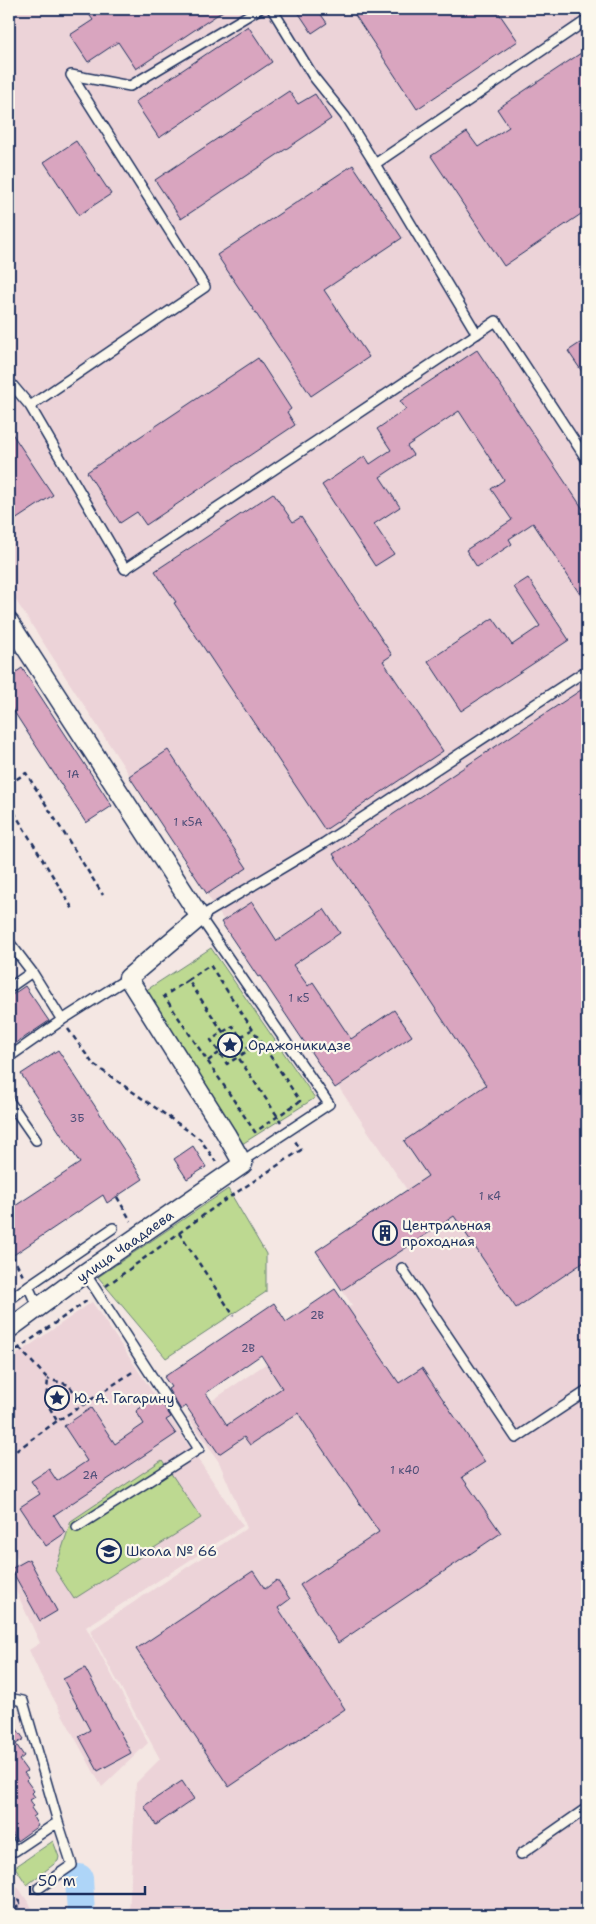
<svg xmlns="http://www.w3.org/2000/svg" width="596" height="1924" font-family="'Shantell Sans',sans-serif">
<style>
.built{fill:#ecd3d8}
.green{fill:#bdd991;stroke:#6c8478}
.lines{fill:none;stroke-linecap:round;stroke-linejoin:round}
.river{stroke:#aed5f8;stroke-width:28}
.building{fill:#d9a5bf;stroke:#1b2f5e;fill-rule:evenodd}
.lane-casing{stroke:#1b2f5e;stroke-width:12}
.street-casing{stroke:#1b2f5e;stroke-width:21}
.path{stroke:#1b2f5e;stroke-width:2.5;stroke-dasharray:5 4;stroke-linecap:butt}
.lane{stroke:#fbf7ec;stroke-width:9}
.street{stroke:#fbf7ec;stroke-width:18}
.labels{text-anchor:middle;stroke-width:4.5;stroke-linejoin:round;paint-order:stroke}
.number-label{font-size:11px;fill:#4a4c76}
.poi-label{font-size:14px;fill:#1b2f5e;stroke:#fbf7ec;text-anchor:start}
.street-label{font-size:14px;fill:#1b2f5e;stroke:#fbf7ec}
</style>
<rect width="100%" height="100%" fill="#f4e7e3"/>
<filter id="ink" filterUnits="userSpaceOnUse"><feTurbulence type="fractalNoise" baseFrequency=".02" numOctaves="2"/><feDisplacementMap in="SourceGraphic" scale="10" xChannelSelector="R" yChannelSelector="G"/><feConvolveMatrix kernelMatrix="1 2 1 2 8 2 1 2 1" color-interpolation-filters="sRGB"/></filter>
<g filter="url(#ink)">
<path class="built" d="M 9,9 L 587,9 L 587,1915 L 129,1915 L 136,1783 L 160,1759 L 90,1631 L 247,1528 L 219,1462 L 188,1417 L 352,1305 L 316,1251 L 407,1190 L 338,1086 L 335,1088 L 260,976 L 9,590 Z
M 92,1302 L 243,1526 L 86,1627 L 148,1743 L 102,1787 L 40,1674 L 29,1650 L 40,1643 L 9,1576 L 9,1568 L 19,1562 L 9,1540 L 9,1360 Z
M 9,1874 L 37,1915 L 9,1915 Z"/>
<path class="green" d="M 211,948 L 315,1098 L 242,1144 L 145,991 Z
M 228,1189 L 266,1254 L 266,1292 L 166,1358 L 98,1277 Z
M 162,1460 L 201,1518 L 74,1599 L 55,1570 L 71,1521 Z
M 53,1841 L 59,1857 L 58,1861 L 27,1885 L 15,1867 Z"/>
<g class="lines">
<path class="river" d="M 79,1878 L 81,1915"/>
</g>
<path class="building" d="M 85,9 L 226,9 L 136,69 L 118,42 L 88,62 L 70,35 L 93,20 Z
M 296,9 L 317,9 L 327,23 L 312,33 Z
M 351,9 L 496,9 L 518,41 L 417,109 Z
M 248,26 L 272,62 L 159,138 L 135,102 Z
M 587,49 L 587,210 L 504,266 L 431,156 L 467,132 L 478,147 L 509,127 L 497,109 Z
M 289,91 L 298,104 L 315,94 L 331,119 L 181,219 L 155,180 Z
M 76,141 L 111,194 L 79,215 L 44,162 Z
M 353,165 L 402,238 L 324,290 L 369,357 L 311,396 L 217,255 Z
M 580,343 L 587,353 L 587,379 L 568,351 Z
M 477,350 L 587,515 L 587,605 L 533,523 L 509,539 L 512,544 L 477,567 L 466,550 L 512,520 L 491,489 L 504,480 L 459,411 L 407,446 L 413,455 L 380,477 L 400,507 L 374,524 L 394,554 L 375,566 L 322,485 L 365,456 L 370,464 L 391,450 L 377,429 L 406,409 L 400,401 Z
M 258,358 L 291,409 L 287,412 L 295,425 L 146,525 L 137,512 L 120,523 L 87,472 Z
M 9,429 L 53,495 L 9,524 Z
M 273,493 L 293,522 L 301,517 L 392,655 L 383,661 L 443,751 L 325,830 L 174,603 L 176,602 L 155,571 Z
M 528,578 L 569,640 L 461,711 L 428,661 L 493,618 L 512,645 L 540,626 L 514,587 Z
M 22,668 L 112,806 L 86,823 L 9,704 L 9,677 Z
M 587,686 L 587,1260 L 516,1308 L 454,1216 L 342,1290 L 316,1251 L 428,1176 L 404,1141 L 486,1085 L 333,854 Z
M 168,750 L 247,868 L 207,894 L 129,776 Z
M 252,902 L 277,941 L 324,909 L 340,933 L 293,965 L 308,986 L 313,982 L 351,1039 L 394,1010 L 412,1036 L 335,1088 L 260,976 L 258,977 L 221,922 Z
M 25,986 L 49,1021 L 9,1048 L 9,997 Z
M 58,1050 L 143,1179 L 107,1203 L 103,1195 L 9,1258 L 9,1210 L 80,1163 L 21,1074 Z
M 193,1146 L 206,1167 L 187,1179 L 174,1159 Z
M 335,1289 L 399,1383 L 422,1368 L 485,1462 L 462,1477 L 501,1533 L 338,1643 L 300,1585 L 379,1532 L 298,1413 L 250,1445 L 244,1437 L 219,1454 L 186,1406 L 181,1410 L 168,1389 L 171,1387 L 164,1377 L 274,1303 L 286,1322 ZM 261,1355 L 282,1388 L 227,1425 L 206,1393 Z
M 157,1396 L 171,1417 L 166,1420 L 176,1434 L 54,1515 L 65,1533 L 46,1546 L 20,1507 L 40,1494 L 31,1481 L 49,1469 L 57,1481 L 87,1461 L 64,1426 L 91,1408 L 115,1444 L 144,1424 L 136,1411 Z
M 29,1559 L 57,1611 L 40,1621 L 11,1569 Z
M 253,1571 L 265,1589 L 277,1580 L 290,1599 L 278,1608 L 345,1709 L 229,1787 L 136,1649 Z
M 85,1668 L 131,1753 L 98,1771 L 79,1736 L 90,1730 L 63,1679 Z
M 9,1718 L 24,1739 L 16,1744 L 24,1756 L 19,1760 L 27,1771 L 24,1773 L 28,1778 L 26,1780 L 34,1791 L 32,1793 L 35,1797 L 30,1800 L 34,1806 L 31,1808 L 36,1815 L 33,1817 L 38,1826 L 17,1841 L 9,1829 Z
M 182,1781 L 194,1799 L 156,1825 L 144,1806 Z"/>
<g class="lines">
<defs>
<path id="lane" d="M 272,9 L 313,76 L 345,116 L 375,164
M 477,334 L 375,164 L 587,20
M 9,381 L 30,406 L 125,569 L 496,321 L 587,460
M 30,406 L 205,287 L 71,75 L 130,86 L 259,9
M 9,942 L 32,972 L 62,1020 L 128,978
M 9,988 L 32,972
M 9,1057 L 62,1020
M 9,1101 L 36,1140
M 250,1156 L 329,1104 L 200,917 L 324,843 L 587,670
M 402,1268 L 516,1438 L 587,1391
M 28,1286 L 113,1228
M 9,1300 L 28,1286 L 33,1297 L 41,1305
M 77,1527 L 199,1449 L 85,1273
M 9,1698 L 23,1701 L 58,1822 L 15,1851 L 9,1842
M 521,1854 L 587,1808
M 39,1888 L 72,1865 L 58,1822"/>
<path id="street" d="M 9,622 L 200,917 L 128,978 L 226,1134 L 243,1164 L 85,1273 L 9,1329"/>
</defs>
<use href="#lane" class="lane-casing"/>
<use href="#street" class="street-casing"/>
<path class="path" d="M 9,600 L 13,606
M 9,666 L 16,661
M 9,784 L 26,773 L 103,895
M 9,804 L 74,911
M 188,980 L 210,965 L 300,1101 L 255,1132 L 164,996 L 188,980 L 223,1032 L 211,1040 L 227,1064 L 238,1057 L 278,1117 L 281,1122
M 68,1029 L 93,1064 L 200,1139 L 216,1162
M 223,1032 L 233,1026 L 249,1050 L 238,1057
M 241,1037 L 251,1030
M 208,1061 L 219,1053
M 117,1197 L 131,1221
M 179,1233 L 234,1316
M 12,1255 L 23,1276
M 106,1286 L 219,1204 L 301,1150 L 295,1141
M 19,1348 L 48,1379 L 46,1401 L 57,1421 L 83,1405 L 69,1385 L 48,1379
M 9,1355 L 88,1300
M 83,1405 L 134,1371
M 9,1456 L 57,1421
M 9,1884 L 21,1905 L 9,1911"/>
<use href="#lane" class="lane"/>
<use href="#street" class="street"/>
</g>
</g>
<defs>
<symbol id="sight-ring" viewBox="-11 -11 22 22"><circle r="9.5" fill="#fbf7ec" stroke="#1b2f5e" stroke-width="1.5"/><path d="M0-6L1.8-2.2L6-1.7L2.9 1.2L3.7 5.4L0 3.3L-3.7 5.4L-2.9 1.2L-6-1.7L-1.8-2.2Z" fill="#1b2f5e"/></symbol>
<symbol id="building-ring" viewBox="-11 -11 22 22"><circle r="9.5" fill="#fbf7ec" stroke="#1b2f5e" stroke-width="1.5"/><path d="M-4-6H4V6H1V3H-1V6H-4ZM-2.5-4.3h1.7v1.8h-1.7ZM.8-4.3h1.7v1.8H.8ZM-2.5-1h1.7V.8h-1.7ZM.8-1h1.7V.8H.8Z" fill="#1b2f5e"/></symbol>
<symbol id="school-ring" viewBox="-11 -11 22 22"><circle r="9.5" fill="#fbf7ec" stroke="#1b2f5e" stroke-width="1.5"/><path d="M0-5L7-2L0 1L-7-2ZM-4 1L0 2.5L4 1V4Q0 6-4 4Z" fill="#1b2f5e"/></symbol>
</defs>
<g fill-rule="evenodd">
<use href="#sight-ring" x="216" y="1031" width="28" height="28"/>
<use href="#building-ring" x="371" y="1219" width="28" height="28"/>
<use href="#sight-ring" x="43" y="1384" width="28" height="28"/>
<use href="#school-ring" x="95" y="1537" width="28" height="28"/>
</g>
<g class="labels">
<g class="number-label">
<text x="73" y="778">1А</text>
<text x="188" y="826">1 к5А</text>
<text x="299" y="1002">1 к5</text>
<text x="77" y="1122">3Б</text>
<text x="490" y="1200">1 к4</text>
<text x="317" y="1319">2В</text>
<text x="248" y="1352">2В</text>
<text x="405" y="1474">1 к40</text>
<text x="90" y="1479">2А</text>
</g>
<g class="poi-label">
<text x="248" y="1050">Орджоникидзе</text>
<text x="402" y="1230">Центральная<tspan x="402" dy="16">проходная</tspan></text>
<text x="74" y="1403">Ю. А. Гагарину</text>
<text x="126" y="1556">Школа № 66</text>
</g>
<g class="street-label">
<text transform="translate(125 1246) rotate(-35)" y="5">улица Чаадаева</text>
</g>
</g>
<rect width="596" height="1924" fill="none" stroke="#fbf7ec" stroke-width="30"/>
<rect x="15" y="15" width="566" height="1894" fill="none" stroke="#1b2f5e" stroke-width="2" filter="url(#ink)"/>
<path d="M30 1886v8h115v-8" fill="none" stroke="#1b2f5e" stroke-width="2.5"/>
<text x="38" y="1886" font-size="15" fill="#1b2f5e" stroke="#fbf7ec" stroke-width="4" paint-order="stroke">50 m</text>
</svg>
